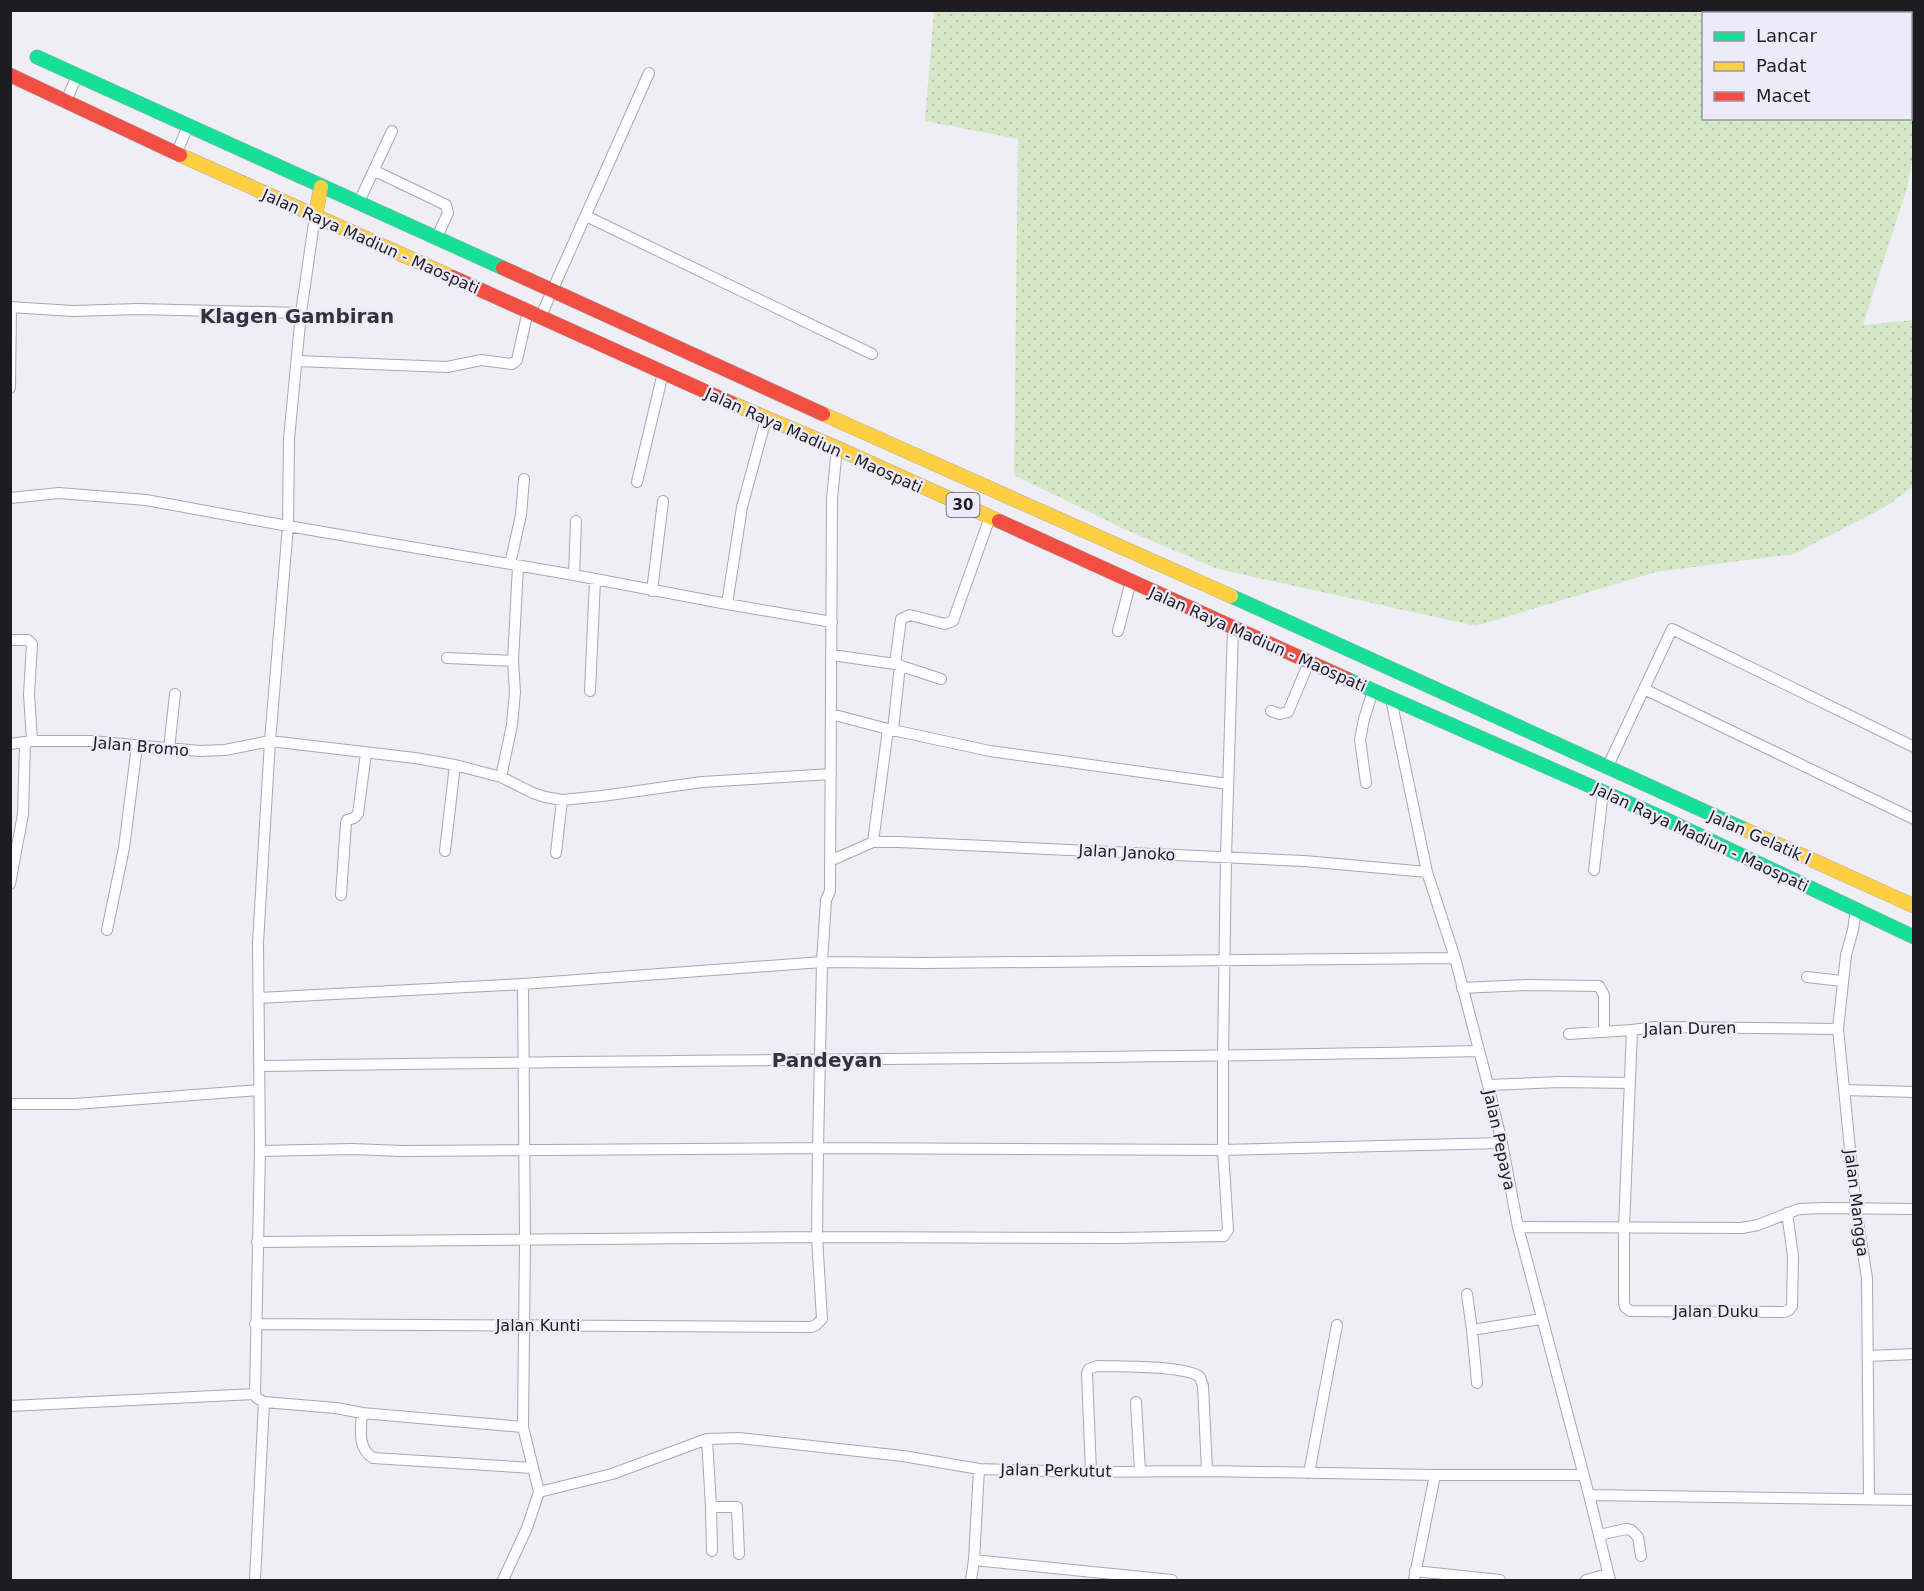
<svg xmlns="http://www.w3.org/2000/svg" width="1924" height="1591" font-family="'DejaVu Sans',sans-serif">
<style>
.grass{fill:url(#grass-dots);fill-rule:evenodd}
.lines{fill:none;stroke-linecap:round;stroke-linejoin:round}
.street-casing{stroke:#a9a8ad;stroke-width:12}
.fast-casing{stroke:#a9a8ad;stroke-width:15}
.slow-casing{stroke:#a9a8ad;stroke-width:15}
.jam-casing{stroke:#a9a8ad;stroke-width:15}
.street{stroke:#fdfcfe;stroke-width:10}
.fast{stroke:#16e098;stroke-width:14}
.slow{stroke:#ffcf43;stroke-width:14}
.jam{stroke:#f24e42;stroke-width:14}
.labels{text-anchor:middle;stroke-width:4.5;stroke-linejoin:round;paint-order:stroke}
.shield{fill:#edeaf9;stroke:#5b5a62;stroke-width:1.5}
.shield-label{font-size:15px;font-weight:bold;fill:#1d1c21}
.street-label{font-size:16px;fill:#1d1c21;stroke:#edeaf9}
.quarter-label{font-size:20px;font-weight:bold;fill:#34323d;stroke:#edeaf9}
</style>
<defs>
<pattern id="grass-dots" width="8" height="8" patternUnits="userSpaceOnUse" patternTransform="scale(1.5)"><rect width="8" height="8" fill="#d4e8c8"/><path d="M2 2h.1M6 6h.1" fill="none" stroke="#b6c6ac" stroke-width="1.8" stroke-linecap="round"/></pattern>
</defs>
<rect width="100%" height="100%" fill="#efeef6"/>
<path class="grass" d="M 934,11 L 1913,11 L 1914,146 L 1908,185 L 1863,325 L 1913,320 L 1913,487 L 1885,507 L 1794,554 L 1656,572 L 1476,626 L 1218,569 L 1124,529 L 1014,475 L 1018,139 L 925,121 ZM 1704,14 L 1910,14 L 1910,118 L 1704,118 Z"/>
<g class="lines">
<defs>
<path id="street" d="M 66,101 L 77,76
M 177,152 L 188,126
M 375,171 L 446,205 L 448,213 L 436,239
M 358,204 L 392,131
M 315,216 L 301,313 L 289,439 L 288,526 L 270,741 L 258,943 L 260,1151 L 255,1394 L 257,1398 L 264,1402 L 336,1408 L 362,1413 L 523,1427
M 586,216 L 872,354
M 10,307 L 73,311 L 138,309 L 301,313
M 540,318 L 649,73
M 297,361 L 447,367 L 481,360 L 512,364 L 517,360 L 528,311
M 10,388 L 11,307
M 637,482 L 663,373
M 10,498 L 59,493 L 146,500 L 288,526 L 574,575 L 727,604 L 742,507 L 766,419
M 510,564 L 521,515 L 524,479
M 574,575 L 576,521
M 652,591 L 663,501
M 727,604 L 832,622
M 1118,631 L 1131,581
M 10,640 L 28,640 L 32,644 L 29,694 L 32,741
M 832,655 L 895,664
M 447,658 L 513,661
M 941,679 L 895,664 L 901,619 L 910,615 L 945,624 L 953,621 L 990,517
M 1644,689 L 1914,819
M 590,691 L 595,580
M 1391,699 L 1427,872 L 1455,958 L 1488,1085 L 1502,1143 L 1518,1227 L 1589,1495 L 1610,1580
M 1271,711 L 1280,714 L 1288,712 L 1309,662
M 831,714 L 888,729 L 990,751 L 1228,784
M 893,730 L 900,665
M 10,744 L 32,741 L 91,741 L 200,751 L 225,750 L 270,741 L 415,758 L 455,765 L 501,777 L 533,793 L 545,797 L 562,800 L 602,796 L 702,782 L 831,774
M 169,749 L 175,694
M 1607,768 L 1672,629 L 1914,747
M 501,777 L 512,725 L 515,692 L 513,661 L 518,566
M 1366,783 L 1360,740 L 1364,719 L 1373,691
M 873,842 L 888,729
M 445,851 L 455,765
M 556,853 L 562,800
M 830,861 L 873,842 L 899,842 L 1304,861 L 1427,872
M 1594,870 L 1603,792
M 10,884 L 23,814 L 25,742
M 341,895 L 346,823 L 347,820 L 354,818 L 358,814 L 366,753
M 1856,909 L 1853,930 L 1846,955 L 1838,1029 L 1856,1209 L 1867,1278 L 1869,1499
M 107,930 L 124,848 L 137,746
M 1807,977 L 1842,981
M 1462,988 L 1527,985 L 1599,986 L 1604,995 L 1604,1031
M 259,998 L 523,984 L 822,962 L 925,963 L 1455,958
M 1569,1034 L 1632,1030
M 260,1066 C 666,1059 1072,1060 1479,1051
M 1488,1085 L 1559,1082 L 1630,1083
M 1844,1090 L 1914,1092
M 10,1104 L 75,1104 L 259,1090
M 260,1151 L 352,1149 L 402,1151 L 818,1148 L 1223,1150 L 1502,1143
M 1787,1213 L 1793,1256 L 1792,1306 L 1789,1310 L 1784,1312 L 1630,1311 L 1625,1307 L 1624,1303 L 1624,1227 L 1632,1030 L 1655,1027 L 1838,1029
M 1518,1227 L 1742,1228 L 1758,1225 L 1799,1209 L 1824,1208 L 1914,1209
M 257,1242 L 817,1237 L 1119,1238 L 1224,1236 L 1228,1230 L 1223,1150 L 1223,1056 L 1226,857 L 1233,628
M 1467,1294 L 1472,1330
M 255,1324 L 811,1327 L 816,1325 L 822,1319 L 817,1237 L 818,1148 L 822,962 L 826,900 L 830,891 L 832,499 L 837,448
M 1868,1356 L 1914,1354
M 1477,1383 L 1472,1330 L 1541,1319
M 1136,1402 L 1140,1471
M 10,1406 L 255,1394
M 362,1413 C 361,1429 357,1448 373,1458 L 533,1468
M 707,1439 L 711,1507
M 1091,1472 L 1087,1373 L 1089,1369 L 1097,1366 C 1118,1367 1185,1365 1200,1377 L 1203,1386 L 1207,1471
M 1309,1473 L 1337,1325
M 539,1492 L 612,1474 L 707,1439 L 739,1438 L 903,1456 L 979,1469 L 1078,1472 L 1207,1471 L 1435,1475 L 1583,1475
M 1589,1495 L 1914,1500
M 1599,1535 L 1626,1529 L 1631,1530 L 1638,1537 L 1641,1556
M 712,1551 L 711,1507 L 737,1507 L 739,1554
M 974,1560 L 1172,1580
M 1415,1571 L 1500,1580
M 255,1580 L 264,1402
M 503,1580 L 527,1528 L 539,1492 L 523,1427 L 525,1240 L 523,984
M 971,1580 L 974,1560 L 979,1469
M 1414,1580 L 1435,1475
M 1586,1580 L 1608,1574"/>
<path id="fast" d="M 37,57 L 503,268
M 1231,596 L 1746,830
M 1347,679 L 1665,819 L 1914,937"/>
<path id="slow" d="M 180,155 L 452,277
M 315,216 L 321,187
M 731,403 L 837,448 L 999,521
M 823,414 L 1231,596
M 1746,830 L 1914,906"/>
<path id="jam" d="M 10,75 L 180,155
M 503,268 L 823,414
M 452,277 L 731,403
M 999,521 L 1347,679"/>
</defs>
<use href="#street" class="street-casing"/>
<use href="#fast" class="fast-casing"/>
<use href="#slow" class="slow-casing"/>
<use href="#jam" class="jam-casing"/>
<use href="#street" class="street"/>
<use href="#fast" class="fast"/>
<use href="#slow" class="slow"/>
<use href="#jam" class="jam"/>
</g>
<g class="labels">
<rect class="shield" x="946.5" y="493" width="33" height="24" rx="4.5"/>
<g class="shield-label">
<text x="963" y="510">30</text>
</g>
<g class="street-label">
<text transform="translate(371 241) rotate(24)" y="6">Jalan Raya Madiun - Maospati</text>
<text transform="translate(814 440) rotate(24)" y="6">Jalan Raya Madiun - Maospati</text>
<text transform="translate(1258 639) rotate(24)" y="6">Jalan Raya Madiun - Maospati</text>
<text transform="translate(141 746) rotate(5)" y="6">Jalan Bromo</text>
<text transform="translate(1701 837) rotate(25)" y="6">Jalan Raya Madiun - Maospati</text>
<text transform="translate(1760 837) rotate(24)" y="6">Jalan Gelatik I</text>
<text transform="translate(1127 852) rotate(3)" y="6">Jalan Janoko</text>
<text transform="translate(1690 1028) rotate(-1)" y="6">Jalan Duren</text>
<text transform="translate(1500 1140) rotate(78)" y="6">Jalan Pepaya</text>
<text transform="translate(1857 1203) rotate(83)" y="6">Jalan Mangga</text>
<text x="1716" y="1317">Jalan Duku</text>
<text x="538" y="1331">Jalan Kunti</text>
<text transform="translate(1056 1470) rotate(1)" y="6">Jalan Perkutut</text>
</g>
<g class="quarter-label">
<text x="297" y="323">Klagen Gambiran</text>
<text x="827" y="1067">Pandeyan</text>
</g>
</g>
<rect width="1924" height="1591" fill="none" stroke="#1d1c21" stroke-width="24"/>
<rect x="1702" y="12" width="210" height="108" fill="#edeaf9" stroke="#9a98a3" stroke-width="1.5"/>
<rect x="1714" y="32" width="30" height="9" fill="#16e098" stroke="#9a98a3" stroke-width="1.5"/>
<text x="1756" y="42" font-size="18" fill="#1d1c21">Lancar</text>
<rect x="1714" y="62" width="30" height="9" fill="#ffcf43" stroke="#9a98a3" stroke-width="1.5"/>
<text x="1756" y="72" font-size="18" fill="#1d1c21">Padat</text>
<rect x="1714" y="92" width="30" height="9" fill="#f24e42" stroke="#9a98a3" stroke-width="1.5"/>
<text x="1756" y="102" font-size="18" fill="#1d1c21">Macet</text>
</svg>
